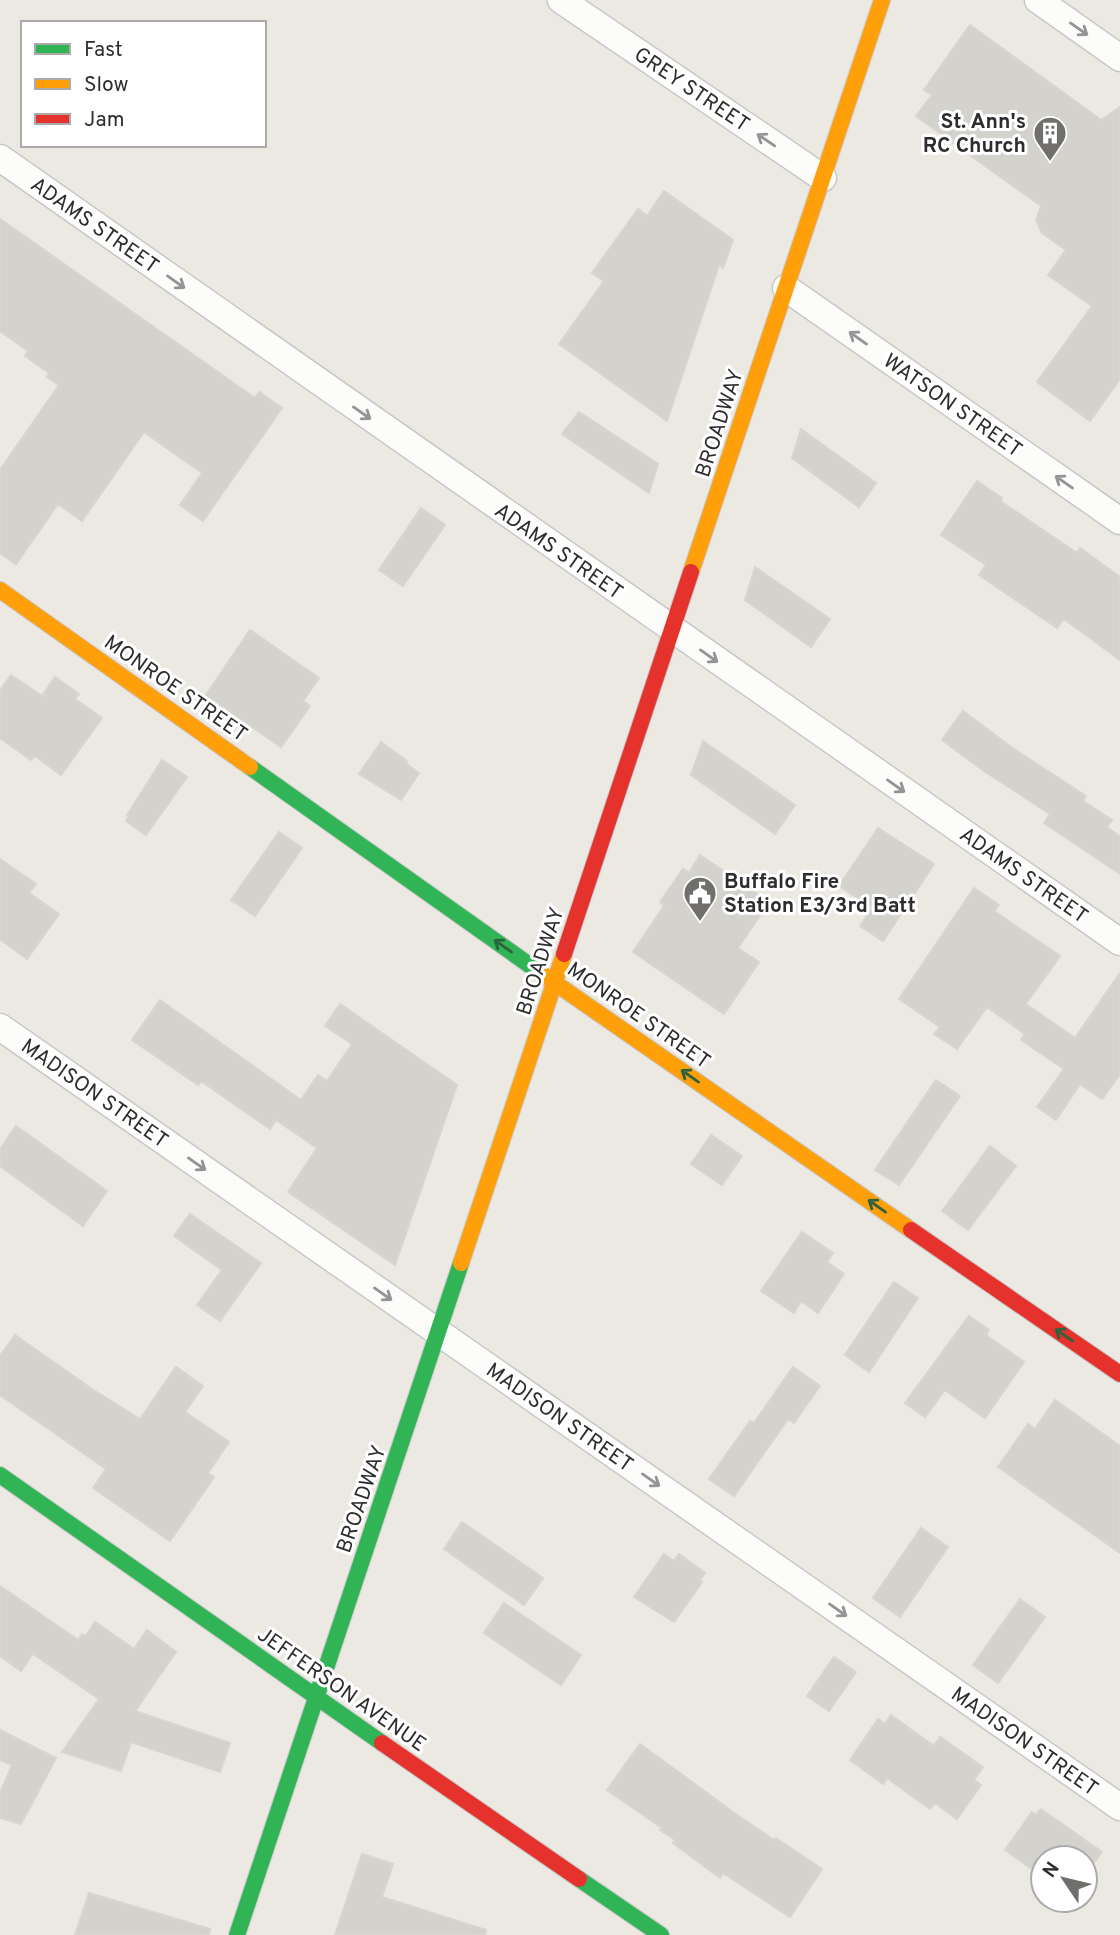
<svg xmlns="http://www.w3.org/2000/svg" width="1120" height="1935" font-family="Overpass,sans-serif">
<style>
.building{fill:#d4d2cd;stroke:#d6d5ce;stroke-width:2}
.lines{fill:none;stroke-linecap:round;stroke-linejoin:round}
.street-casing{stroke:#c8c8c8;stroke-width:29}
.fast-casing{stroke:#c8c8c8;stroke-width:18}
.slow-casing{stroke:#c8c8c8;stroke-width:18}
.jam-casing{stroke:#c8c8c8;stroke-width:18}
.street{stroke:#fcfcfb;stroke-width:26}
.fast{stroke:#30b455;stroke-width:16}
.slow{stroke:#ff9f0a;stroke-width:16}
.jam{stroke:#e5322d;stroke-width:16}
.oneway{stroke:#949494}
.oneway2{stroke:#2e633d}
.labels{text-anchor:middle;stroke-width:6;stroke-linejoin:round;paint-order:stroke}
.street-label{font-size:21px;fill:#2d2d2d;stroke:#fff}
.poi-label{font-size:21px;font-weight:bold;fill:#2d2d2d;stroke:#fff;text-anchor:end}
</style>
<rect width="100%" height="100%" fill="#ebe9e2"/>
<path class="building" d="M 970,25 L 1101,120 L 1120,107 L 1120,379 L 1090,421 L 1037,382 L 1092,306 L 1048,275 L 1066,250 L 1042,233 L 1036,220 L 1041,206 L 916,116 L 932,95 L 924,90 Z
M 664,191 L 733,240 L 723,268 L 719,265 L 667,421 L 559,344 L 604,281 L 592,273 L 638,209 L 647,216 Z
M 0,219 L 255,398 L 259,392 L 282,408 L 203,521 L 180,505 L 202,473 L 144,432 L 82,521 L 58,504 L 16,564 L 0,553 L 0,470 L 59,385 L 47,377 L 49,373 L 25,356 L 28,351 L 0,331 Z
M 579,412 L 658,464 L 649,493 L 562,434 Z
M 801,429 L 876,483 L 859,507 L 792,458 Z
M 977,481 L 1002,498 L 1000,501 L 1077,553 L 1080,548 L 1120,577 L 1120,660 L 1064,619 L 1057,628 L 979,575 L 986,565 L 941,535 Z
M 421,508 L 445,525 L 403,586 L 379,570 Z
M 755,567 L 830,619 L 811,647 L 745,600 Z
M 250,630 L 319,678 L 303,701 L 310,706 L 281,747 L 206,695 Z
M 11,675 L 42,696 L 55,677 L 79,694 L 75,699 L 102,718 L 61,775 L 35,756 L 31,760 L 0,738 L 0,690 Z
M 963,711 L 1014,749 L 1086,796 L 1083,801 L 1112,820 L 1107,827 L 1120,837 L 1120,874 L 1044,823 L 1050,814 L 984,771 L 942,740 Z
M 703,741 L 795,805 L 775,834 L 691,775 Z
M 381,742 L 407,761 L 405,763 L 419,773 L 401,800 L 359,774 Z
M 162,760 L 187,777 L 146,835 L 126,821 L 129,816 L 127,815 Z
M 878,828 L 934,864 L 883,941 L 860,926 L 872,908 L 839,886 Z
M 279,832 L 302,848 L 255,916 L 231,900 Z
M 700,855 L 769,902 L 738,948 L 759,962 L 724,1014 L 633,952 L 664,906 L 660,902 L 683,869 L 689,873 Z
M 0,859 L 36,884 L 29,893 L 59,914 L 27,959 L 0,939 Z
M 974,888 L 999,905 L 994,911 L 1060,956 L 1026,1004 L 1075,1038 L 1120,973 L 1120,1074 L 1102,1099 L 1080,1084 L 1056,1120 L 1037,1107 L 1064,1069 L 1021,1040 L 1025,1034 L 987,1007 L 957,1049 L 934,1034 L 940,1027 L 899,999 Z
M 160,1000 L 301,1100 L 318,1075 L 327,1081 L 352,1044 L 325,1026 L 340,1004 L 457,1085 L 395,1265 L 288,1192 L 317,1148 L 276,1120 L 270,1129 L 201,1081 L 198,1085 L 132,1040 Z
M 936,1080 L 960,1096 L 899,1185 L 875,1170 Z
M 16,1126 L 107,1191 L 83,1226 L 0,1166 L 0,1149 Z
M 711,1135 L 742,1156 L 722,1185 L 691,1164 Z
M 990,1146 L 1016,1166 L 968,1230 L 942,1211 Z
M 190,1214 L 261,1263 L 220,1321 L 197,1305 L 222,1270 L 174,1236 Z
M 802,1232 L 833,1253 L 827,1262 L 844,1274 L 818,1313 L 801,1301 L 794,1313 L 761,1291 Z
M 894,1282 L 918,1298 L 869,1372 L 845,1355 Z
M 969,1316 L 989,1330 L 986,1335 L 1024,1362 L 985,1418 L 945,1390 L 925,1417 L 905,1403 Z
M 15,1335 L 95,1391 L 140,1419 L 176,1367 L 203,1386 L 185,1412 L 229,1442 L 208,1473 L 214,1477 L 170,1541 L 93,1488 L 106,1469 L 0,1395 L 0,1356 Z
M 793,1367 L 820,1386 L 794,1423 L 788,1419 L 734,1496 L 709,1479 L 750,1421 L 754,1423 Z
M 1055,1400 L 1120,1446 L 1120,1553 L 998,1467 L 1028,1424 L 1035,1429 Z
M 462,1522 L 543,1578 L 524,1605 L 444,1549 Z
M 921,1528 L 948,1547 L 900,1617 L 873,1598 Z
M 664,1554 L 674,1561 L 679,1554 L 705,1573 L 700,1580 L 702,1582 L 674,1622 L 634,1597 Z
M 0,1586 L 78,1640 L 82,1634 L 86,1636 L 95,1622 L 134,1649 L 147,1630 L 176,1652 L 135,1711 L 230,1743 L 220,1772 L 131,1742 L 121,1771 L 62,1752 L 99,1699 L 33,1654 L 21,1671 L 0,1656 Z
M 1020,1599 L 1045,1617 L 998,1683 L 973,1665 Z
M 504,1603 L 581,1655 L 561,1685 L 484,1633 Z
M 834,1657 L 856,1672 L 829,1711 L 807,1696 Z
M 891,1715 L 934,1746 L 940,1737 L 983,1767 L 974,1780 L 981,1785 L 957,1819 L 935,1803 L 930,1809 L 887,1778 L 883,1784 L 850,1760 L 878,1719 L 885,1724 Z
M 0,1730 L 56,1758 L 21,1824 L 0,1818 L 0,1793 L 12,1765 L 0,1760 Z
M 640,1744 L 740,1817 L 774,1840 L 776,1838 L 822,1869 L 790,1917 L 723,1873 L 720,1878 L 673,1843 L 675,1840 L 660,1830 L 662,1828 L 607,1790 Z
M 1041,1809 L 1102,1852 L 1085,1875 L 1085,1858 L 1043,1858 L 1043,1877 L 1005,1850 L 1032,1812 L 1036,1815 Z
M 362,1854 L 393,1864 L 382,1897 L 486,1930 L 485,1935 L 335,1935 Z
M 89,1893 L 210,1929 L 209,1935 L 75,1935 Z"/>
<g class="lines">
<defs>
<path id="street" d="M 561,0 L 823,178
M 1038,0 L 1120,58
M 0,158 L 1120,942
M 786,288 L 1120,521
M 0,1027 L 1120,1807"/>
<path id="fast" d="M 250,767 L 542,974
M 0,1475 L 382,1743
M 579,1879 L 661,1935
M 237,1935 L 461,1263"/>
<path id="slow" d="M 691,572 L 882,0
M 0,590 L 250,767
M 542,974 L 911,1230
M 461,1263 L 564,954"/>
<path id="jam" d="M 564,954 L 691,572
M 911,1230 L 1120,1374
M 382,1743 L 579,1879"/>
</defs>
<use href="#street" class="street-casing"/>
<use href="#fast" class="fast-casing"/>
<use href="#slow" class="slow-casing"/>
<use href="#jam" class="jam-casing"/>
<use href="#street" class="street"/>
<use href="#fast" class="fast"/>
<use href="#slow" class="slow"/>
<use href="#jam" class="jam"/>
</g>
<defs><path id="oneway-shaft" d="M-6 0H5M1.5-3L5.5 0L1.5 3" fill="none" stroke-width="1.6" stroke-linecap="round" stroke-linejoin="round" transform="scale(1.75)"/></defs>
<g class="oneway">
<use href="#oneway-shaft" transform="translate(1079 29) rotate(35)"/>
<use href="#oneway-shaft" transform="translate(766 140) rotate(-146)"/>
<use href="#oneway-shaft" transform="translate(176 282) rotate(35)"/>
<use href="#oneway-shaft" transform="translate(858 338) rotate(-145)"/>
<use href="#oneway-shaft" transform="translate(362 413) rotate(35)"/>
<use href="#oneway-shaft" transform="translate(1064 482) rotate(-145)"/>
<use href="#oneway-shaft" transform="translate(709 656) rotate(35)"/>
<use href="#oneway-shaft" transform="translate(896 786) rotate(35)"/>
<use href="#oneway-shaft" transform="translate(197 1164) rotate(35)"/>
<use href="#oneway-shaft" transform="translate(383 1294) rotate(35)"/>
<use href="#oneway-shaft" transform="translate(651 1480) rotate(35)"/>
<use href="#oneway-shaft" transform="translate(838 1610) rotate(35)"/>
</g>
<g class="oneway2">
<use href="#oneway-shaft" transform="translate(503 946) rotate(-145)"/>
<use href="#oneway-shaft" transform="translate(690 1076) rotate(-145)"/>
<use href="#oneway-shaft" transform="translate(877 1206) rotate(-145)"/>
<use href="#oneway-shaft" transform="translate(1064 1335) rotate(-145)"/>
</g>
<defs>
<symbol id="building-pin" viewBox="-11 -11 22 30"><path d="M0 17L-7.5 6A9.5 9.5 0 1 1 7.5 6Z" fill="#706f6c" stroke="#fff"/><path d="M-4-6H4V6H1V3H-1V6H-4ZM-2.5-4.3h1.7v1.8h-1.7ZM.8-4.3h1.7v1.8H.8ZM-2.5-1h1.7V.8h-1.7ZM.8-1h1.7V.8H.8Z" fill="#fff"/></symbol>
<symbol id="civic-pin" viewBox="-11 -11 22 30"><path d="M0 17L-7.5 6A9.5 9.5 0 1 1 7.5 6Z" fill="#706f6c" stroke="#fff"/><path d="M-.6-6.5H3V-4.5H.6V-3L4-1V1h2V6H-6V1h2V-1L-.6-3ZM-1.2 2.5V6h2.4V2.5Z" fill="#fff"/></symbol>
</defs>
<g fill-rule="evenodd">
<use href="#building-pin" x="1031" y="114" width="38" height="52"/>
<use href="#civic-pin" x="681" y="874" width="38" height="52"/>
</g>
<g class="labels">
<g class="street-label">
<text transform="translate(692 89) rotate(34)" y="7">GREY STREET</text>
<text transform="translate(95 225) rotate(35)" y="7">ADAMS STREET</text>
<text transform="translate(953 405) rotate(35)" y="7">WATSON STREET</text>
<text transform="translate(719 423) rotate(-72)" y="7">BROADWAY</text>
<text transform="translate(559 551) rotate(35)" y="7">ADAMS STREET</text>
<text transform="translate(176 688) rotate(35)" y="7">MONROE STREET</text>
<text transform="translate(1024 875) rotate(35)" y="7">ADAMS STREET</text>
<text transform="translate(540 961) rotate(-72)" y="7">BROADWAY</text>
<text transform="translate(639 1015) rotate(35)" y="7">MONROE STREET</text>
<text transform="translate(95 1093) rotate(35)" y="7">MADISON STREET</text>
<text transform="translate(560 1417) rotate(35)" y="7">MADISON STREET</text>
<text transform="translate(361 1499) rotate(-71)" y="7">BROADWAY</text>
<text transform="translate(342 1689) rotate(35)" y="7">JEFFERSON AVENUE</text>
<text transform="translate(1025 1741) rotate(35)" y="7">MADISON STREET</text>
</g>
<g class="poi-label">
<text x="1026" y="128">St. Ann's<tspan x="1026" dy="24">RC Church</tspan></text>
<text x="724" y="888" text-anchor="start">Buffalo Fire<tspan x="724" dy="24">Station E3/3rd Batt</tspan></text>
</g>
</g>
<rect x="21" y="21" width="245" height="126" fill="#ffffff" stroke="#ababab" stroke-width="2"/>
<rect x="35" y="44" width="35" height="10" fill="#30b455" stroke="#ababab" stroke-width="2"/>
<text x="84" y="56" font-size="21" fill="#2d2d2d">Fast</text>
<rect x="35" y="79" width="35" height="10" fill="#ff9f0a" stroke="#ababab" stroke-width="2"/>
<text x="84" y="91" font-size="21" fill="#2d2d2d">Slow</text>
<rect x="35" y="114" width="35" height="10" fill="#e5322d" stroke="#ababab" stroke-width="2"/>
<text x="84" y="126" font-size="21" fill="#2d2d2d">Jam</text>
<g transform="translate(1064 1879) rotate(305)"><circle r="33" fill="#ffffff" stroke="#ababab" stroke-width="2"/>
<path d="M0-5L12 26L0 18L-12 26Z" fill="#706f6c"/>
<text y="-10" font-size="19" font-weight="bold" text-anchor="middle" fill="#2d2d2d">N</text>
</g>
</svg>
